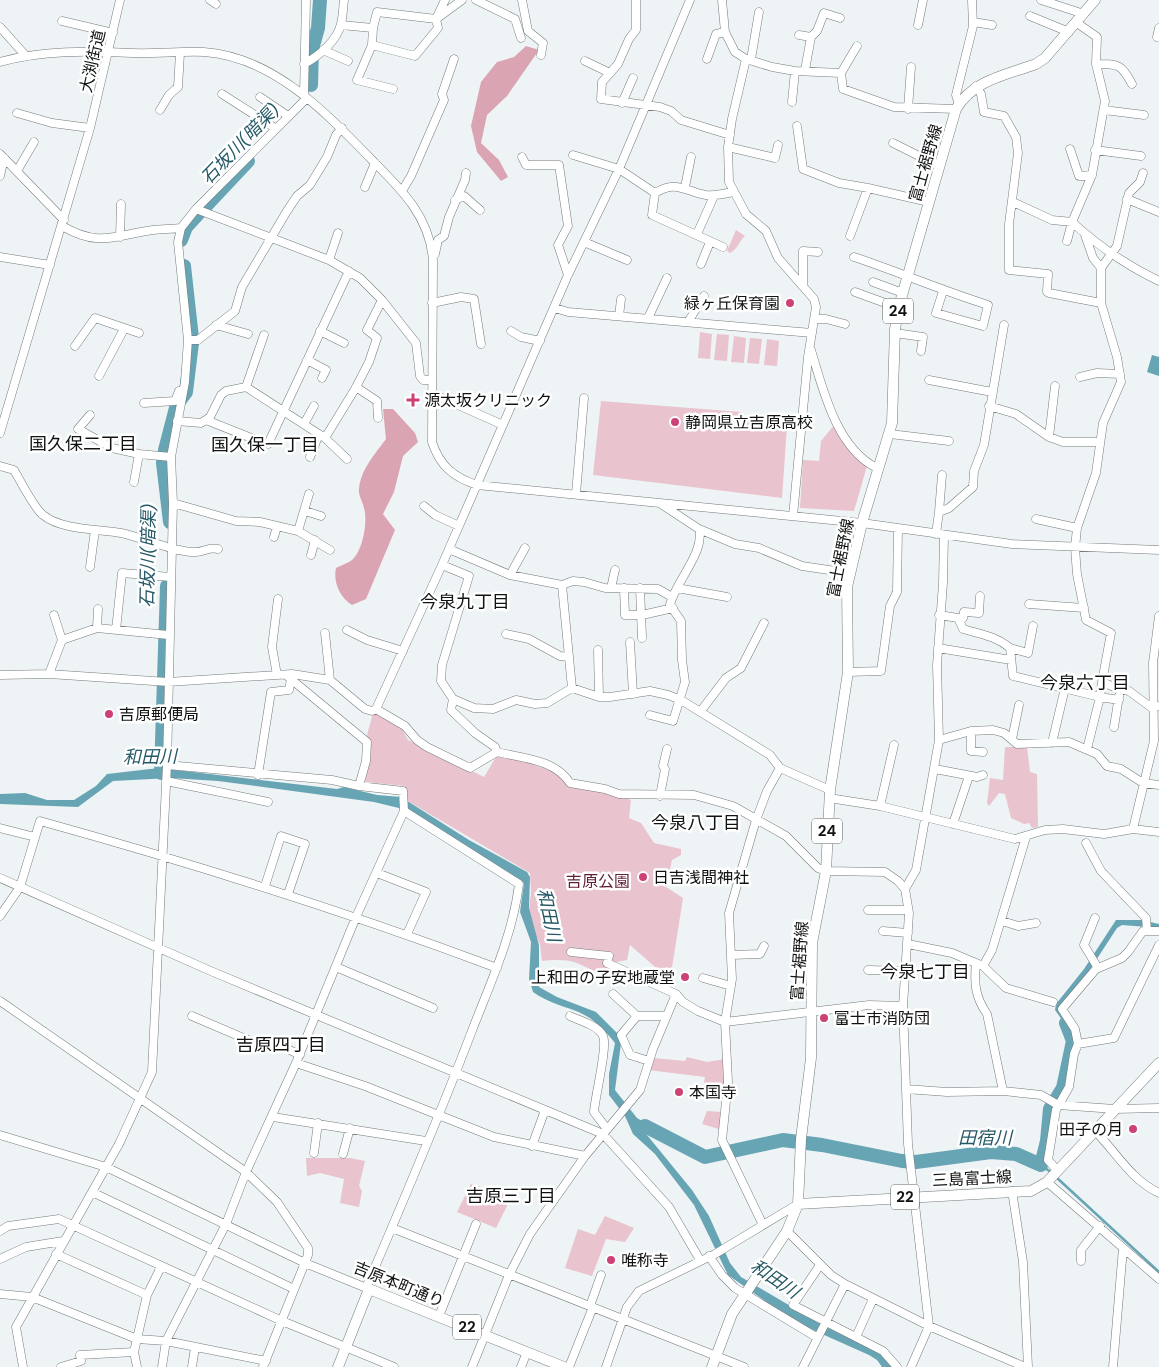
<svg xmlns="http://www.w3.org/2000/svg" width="1159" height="1367" font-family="'DM Sans','Noto Sans JP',sans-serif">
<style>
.green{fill:#e9c3cd}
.forest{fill:#dba4b3}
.water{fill:#67a5b5}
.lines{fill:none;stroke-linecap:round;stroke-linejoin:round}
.stream{stroke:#67a5b5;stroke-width:2.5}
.river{stroke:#67a5b5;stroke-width:14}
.minor-casing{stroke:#757a7b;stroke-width:9}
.major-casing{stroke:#757a7b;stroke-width:11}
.minor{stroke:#fff;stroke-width:8}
.major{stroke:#fff;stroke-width:10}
.poi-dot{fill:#cc4176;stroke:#fff;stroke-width:2}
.labels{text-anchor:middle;stroke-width:5;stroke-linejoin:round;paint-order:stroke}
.shield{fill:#fff;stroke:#585a5a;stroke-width:1}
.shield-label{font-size:15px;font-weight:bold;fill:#111313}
.street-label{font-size:16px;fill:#111313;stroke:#fff}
.poi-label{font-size:16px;fill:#111313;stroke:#fff;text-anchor:start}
.park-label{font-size:16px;fill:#611f37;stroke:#fff}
.water-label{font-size:18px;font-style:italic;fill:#255966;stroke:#fff}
.neighbourhood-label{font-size:18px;fill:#111313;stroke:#fff}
</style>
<rect width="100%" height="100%" fill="#eef3f5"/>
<path class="green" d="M 736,230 L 745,236 C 739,241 738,249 730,253 L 727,251 Z
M 700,332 L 712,334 L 710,359 L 698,358 Z
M 717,334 L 729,335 L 727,361 L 714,360 Z
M 734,336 L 746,338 L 744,363 L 731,362 Z
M 750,338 L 762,339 L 759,364 L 747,363 Z
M 767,339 L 779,341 L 777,366 L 764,365 Z
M 601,401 L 741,412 L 742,420 L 787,426 L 782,498 L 593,475 Z
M 835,424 L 855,456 L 867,466 L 854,511 L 800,508 L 803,460 L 819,461 L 821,441 Z
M 373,713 L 401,727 L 408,740 L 484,777 L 499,752 L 631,800 L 629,818 L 641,823 L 654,843 L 681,849 L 681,855 L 672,860 L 666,887 L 683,898 L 670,980 L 630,945 L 627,960 L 611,963 L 607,972 C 596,974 587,967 577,963 C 566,959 553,960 542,961 L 540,944 L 528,920 L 531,892 L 530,873 L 401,797 L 405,786 L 365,782 L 371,753 L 367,735 Z
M 1005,747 L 1027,747 L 1030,772 L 1037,774 L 1038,827 L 1032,828 L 1029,823 L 1024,824 L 1011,818 L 1005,794 L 999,793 L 989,806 L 987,803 L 990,778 L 1003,780 Z
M 687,1057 L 707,1062 L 725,1059 L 724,1086 L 704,1083 L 705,1077 L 648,1070 L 654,1058 L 685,1061 Z
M 707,1111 L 722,1112 L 719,1129 L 702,1124 Z
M 306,1158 L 350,1158 L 365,1161 L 359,1186 L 362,1191 L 359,1207 L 340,1203 L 344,1179 L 320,1173 L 307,1176 Z
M 471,1184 L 512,1196 L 496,1228 L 457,1212 Z
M 605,1216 L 634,1228 L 625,1242 L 606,1239 L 592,1276 L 565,1268 L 578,1229 L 595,1235 Z"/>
<path class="forest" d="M 526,46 L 539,50 L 507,96 L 487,115 L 481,143 L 499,160 L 508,177 L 501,181 L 477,152 L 471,126 L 481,82 L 497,62 L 514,57 Z
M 383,409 L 393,409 L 415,433 L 418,442 L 403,456 L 394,492 L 383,514 L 395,530 L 366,599 L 352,605 C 339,597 333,581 336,568 C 341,565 349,563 353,559 C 363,549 368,521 364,508 C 363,502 358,495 359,489 C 361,469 375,454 386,439 Z"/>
<path class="water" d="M 1152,355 L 1159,357 L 1159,376 L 1147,372 Z
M 159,768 L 337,789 L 344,787 L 377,795 L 401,797 L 469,840 L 527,872 L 530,877 L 529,908 L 539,945 L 539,987 L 557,997 L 596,1012 L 617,1033 L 621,1043 L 615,1090 L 637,1118 L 663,1133 L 662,1135 L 638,1124 L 692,1190 L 709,1216 L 730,1263 L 741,1277 L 826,1327 L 881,1353 L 894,1367 L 882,1367 L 877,1360 L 869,1355 L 795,1322 L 728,1275 L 694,1205 L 655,1154 L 633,1134 L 625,1116 L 609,1095 L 609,1074 L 615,1043 C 604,1029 592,1017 576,1011 C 560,1005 547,1002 533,992 L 529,979 L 531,942 L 520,912 L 524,883 L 407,810 L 374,802 L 218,781 L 171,778 L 113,781 L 78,807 L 0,804 L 0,794 L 25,793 L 47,800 L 74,800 L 96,786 L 107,774 Z
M 1116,920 L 1141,920 L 1159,924 L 1159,928 L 1122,925 L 1117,928 L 1089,971 L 1060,1005 L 1059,1010 L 1066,1019 L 1074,1040 L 1070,1040 L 1067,1027 L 1055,1010 L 1056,1004 L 1084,969 Z"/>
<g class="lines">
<path class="stream" d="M 1041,1165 L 1052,1173
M 1056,1177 L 1159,1272"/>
<path class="river" d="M 311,85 L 312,49 L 318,28 L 320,0
M 202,210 L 248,161
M 181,240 L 186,227 L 198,214
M 184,266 L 192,338
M 170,522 L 163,463 L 165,450 L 177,404 L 186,392 L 192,343
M 161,773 L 167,586
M 645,1126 L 705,1157 L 783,1140 L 822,1145 L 902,1161 L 916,1162 L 991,1152 L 1016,1154 L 1041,1165 L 1047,1141 L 1050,1109 L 1063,1088 L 1073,1041 L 1066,1023"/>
<defs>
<path id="minor" d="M 210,0 L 216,4
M 445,0 L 436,19 L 438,28 L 415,56 L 372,45 L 373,28 L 377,12 L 436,19 L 462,0
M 476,0 L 515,19 L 521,38
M 522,0 L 528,31 L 543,43 L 541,55
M 636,0 L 636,30 L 629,39 L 618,64 L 602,82 L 601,99 L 660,107 L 671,111 L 681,120 L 730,135
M 722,0 L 725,32 L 735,52 L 746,59 L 772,67 L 795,71 L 841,73 L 843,89 L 894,107 L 956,109
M 1041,0 L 1084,14
M 1030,16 L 1069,32
M 62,21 L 113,33
M 973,22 L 992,25
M 1077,23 L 1097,37 L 1096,64 L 1105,101 L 1092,175 L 1072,222 C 1098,246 1128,266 1159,281
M 341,25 L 373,28
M 918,25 L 923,0
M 0,27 L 25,55
M 799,35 L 811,37
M 1157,37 L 1159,28
M 372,45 L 357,80 L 393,89
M 323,50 L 348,61
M 707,59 L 716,34 L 725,32
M 746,59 L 732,119 L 728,147 L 729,182 L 746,214 L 766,231 L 778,258 L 814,299 L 816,307 L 808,357 L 793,516
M 751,59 L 759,12
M 585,61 L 610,73
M 0,62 C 42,50 88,51 132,53 C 156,54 180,51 204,52 C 274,57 326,113 372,160 C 402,190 430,217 433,261 L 432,442 C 440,466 453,477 477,485 L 862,523 L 1012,544 L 1159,550
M 304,64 C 319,56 337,41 341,24 C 343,16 343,8 344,0
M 1096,64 C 1119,64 1121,64 1132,84
M 805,70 L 811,37 L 817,31 L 824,13 L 840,18
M 841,73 L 857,46
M 976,86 L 981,94 L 984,112 L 1004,116 L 1016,137 L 1018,153 L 1009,224 L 1009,270 L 1048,274 L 1047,292 L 1049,293 L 1101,303
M 222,94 L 275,128
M 304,95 L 306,0
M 260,97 L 288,116
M 792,102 L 795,71
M 622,103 L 633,78
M 959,104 L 956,95 L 973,26 L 972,0
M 908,109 L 911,67
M 160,110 L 169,95 L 178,87 L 180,53
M 1104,110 L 1144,115
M 17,113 L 52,123 L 90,128
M 797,126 L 803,169 L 839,183 L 868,188 L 929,202
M 893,143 L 939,166
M 728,147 L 775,158 L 778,145
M 1070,149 L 1079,176 L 1092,175
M 1095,150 L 1141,156
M 0,154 L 64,220
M 573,155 L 619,169 L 655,193 C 677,179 685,192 706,195 C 715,196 724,194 733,192
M 522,157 L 526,165 L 559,165 L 568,226 L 558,245 L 568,275
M 17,171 L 34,142
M 0,176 L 4,158
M 365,187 L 375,163
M 685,187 L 691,157
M 402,191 L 411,176 L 444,100 L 442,94 L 454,59
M 655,193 L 652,215 L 723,247
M 1127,199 L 1159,212
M 455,200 L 464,196 L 480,210
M 1013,202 L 1052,220 L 1072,222 L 1067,241
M 196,209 L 329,260 L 360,278 L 382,300 L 416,343 L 420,376 L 423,380 L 431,380
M 62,226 C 100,248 115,235 153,230 C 162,229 172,229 181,228
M 697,234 L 714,196
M 1085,235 L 1093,258 L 1101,268
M 850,236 L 868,188
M 120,237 L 121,204
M 584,242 L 627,260
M 435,254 L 438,240 L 444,236 L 449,217 L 465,180 L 466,173
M 0,257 L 50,265
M 854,257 C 899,272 943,291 988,305 L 983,326 L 936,313 L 943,291
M 329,260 L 338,233
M 701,264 L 710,242
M 873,282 L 903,293
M 803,286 L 803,251 L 818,252
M 855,292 L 899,308
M 432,303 L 461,297 L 474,299 L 481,344
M 555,308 L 568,312 L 812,333
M 619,316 L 621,299
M 648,318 L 667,278
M 814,319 L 826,319 L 845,324
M 688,322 L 704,296
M 216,325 L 248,334
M 320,331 L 344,343
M 511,331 L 521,337 L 540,341
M 895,333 L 923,337 L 921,351
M 188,340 L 198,340 L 235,311 L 242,287 L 287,211 L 297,196 L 310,185 L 327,157 L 336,135 L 342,128
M 75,346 L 95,318 L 139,333
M 811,350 C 823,390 837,449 877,468
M 307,360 L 326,370 L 322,378
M 99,376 L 124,329
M 1080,377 L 1097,373 L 1120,374
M 929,380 L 992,392
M 246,387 L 264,335
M 356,387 L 377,401 L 378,418
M 431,393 L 503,425
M 144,403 L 175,401 L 179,391
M 989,406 L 1016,414 L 1049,437 L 1063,442 L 1100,442
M 90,415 L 78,429 L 112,448 L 139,454
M 206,420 L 259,441
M 177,421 L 201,423 L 210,417 L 221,395 L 226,391 L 246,387 L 325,438 L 347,459
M 304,424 L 314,406
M 0,433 L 90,128 L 120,0
M 890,434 L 949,441
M 1049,437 L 1055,386
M 325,438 L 355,389 L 369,362 L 377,338 L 367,330 L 382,300
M 268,444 L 349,271
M 310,457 L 319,434
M 0,466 L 14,470 C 21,482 34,508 43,515 C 61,530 98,529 121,533 C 141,537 177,553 196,552 C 204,552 208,547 218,549
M 134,482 L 139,454 L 171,457
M 576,494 L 584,398
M 173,503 L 236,521 L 260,522 L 298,531 L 330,550
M 661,504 L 699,529 L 735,544 L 759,548 L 802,566 L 849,573
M 424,506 L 435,515 L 459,526
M 305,511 L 321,516
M 939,512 L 942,475
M 1036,519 L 1077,528
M 298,531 L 309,494
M 936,534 L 939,512 L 949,508 L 973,487 L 974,471 L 984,445 L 1004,325
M 274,537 L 277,526
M 449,549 L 510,575 L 562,585 L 573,581 L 584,582 L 605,588 L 658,589 L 672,597
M 311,555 L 315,540
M 442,565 L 469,576 L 442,665 L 441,681 L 453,699 L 474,708 L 493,709 L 516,700 L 535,704 L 547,703 L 572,688 L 599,697 L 610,697 L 650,691 L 668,695 L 681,700 L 770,755 L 780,768 L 830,790
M 90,567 L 95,530
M 510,575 L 525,548
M 562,585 L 572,688
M 611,588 L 615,570
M 624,588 L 625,615 L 642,615 L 673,608
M 640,588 L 642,638
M 677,588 L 727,597
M 1029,604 L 1084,608
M 54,615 L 62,640
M 939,615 L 958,618 L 963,629 C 980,634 996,636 1010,648 L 1013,676 L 1100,697 L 1102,682 L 1119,689 L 1129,691 L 1152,708 L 1159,706
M 958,618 L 963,618 L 964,612 L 979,613 L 980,596
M 97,628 L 98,609
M 116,630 L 122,573 L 170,577
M 347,630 L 367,640 L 403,651
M 325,633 L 330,680
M 506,634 L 529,639 L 560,656 L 569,657
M 630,642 L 633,694
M 938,648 L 1011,660
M 1010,648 L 1028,653 L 1033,626
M 598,650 L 599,697
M 848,672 L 881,671 L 890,606 L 897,592 L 898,528
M 49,674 L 62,640 L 97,628 L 168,635
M 0,675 L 49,674 L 168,682 L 292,674 L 330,680 L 365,709 L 372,711 L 376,709 L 442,565 L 568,275 L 619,169 L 690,0
M 277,675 L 272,647 L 278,599
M 286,675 L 367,742 L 366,761 L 359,786
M 1102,682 L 1111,633 L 1086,620 L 1077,574 L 1075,548 L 1077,528 L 1096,473 L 1103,423 L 1121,382 L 1117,357 L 1101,303 L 1101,268 L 1117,246 L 1129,193 L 1140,182 L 1143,173
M 453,699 L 451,710 L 475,733 L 495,747 L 497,752 C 521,758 555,759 570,783 L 605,789 L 619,794 L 694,795 L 733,806 L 786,836 L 818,868 L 826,871 L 885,872 L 898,881 L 905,889 L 909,913 L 903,1006 L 908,1144 L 929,1326 L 911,1367
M 376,709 L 405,726 L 417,740 L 427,747 L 470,768 L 497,752
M 700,712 L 726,678 L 741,668 L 764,623
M 650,715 L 673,721 L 685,682 L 682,660 L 681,621 L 670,605 C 675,582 705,553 699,529
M 1114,727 L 1119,696
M 971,731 L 971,751 L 983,752
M 1012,739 L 1019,705
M 939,740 L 971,731 L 993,730 L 1004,733 L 1017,744 L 1069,742 L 1097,754 L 1107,766 L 1121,769 L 1143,783 L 1159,785
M 1052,743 L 1065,688
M 1087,749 L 1100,697 L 1119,700
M 935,769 L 977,777 L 983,775
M 258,775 L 271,692 L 289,690 L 291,679
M 166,781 L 268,802
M 660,796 L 665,769 L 663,766 L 667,749
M 829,798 L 880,806 L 1015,839 L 1045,830 L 1063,829 L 1104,834 L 1133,829 L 1159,832
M 880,806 L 894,745
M 953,824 L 969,776
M 0,828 L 35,837
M 1133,829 L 1154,741 L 1153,663 L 1159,616
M 1086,843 L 1101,871 L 1146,918 L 1147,930
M 377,873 L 426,892 L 407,934
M 0,878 L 213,972 L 603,1134 L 669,1207 L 700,1260
M 265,886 L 281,836 L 305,844 L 288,894
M 905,889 L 916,870 L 939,740 L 937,665 L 943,583 L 944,535
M 868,910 L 908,910
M 0,916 L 20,887 L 40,821 C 195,864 345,911 497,968
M 1095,918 L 1084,945 L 1098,968
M 1002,921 L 1018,926 L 1036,923
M 883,931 L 908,933
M 908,944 L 952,953 L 983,966 L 1006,988 L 1053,1002
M 571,952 L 609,956 L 607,963 L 676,994 L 683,1002 L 698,1011 L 725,1022 L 869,1005 L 903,1006
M 731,955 L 760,954 L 764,946
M 976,963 C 974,983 975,997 987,1014 L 1003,1091
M 983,966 L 992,950 L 1026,837
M 336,967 L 433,1008
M 868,970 L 904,971
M 703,978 L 731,986
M 613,994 L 637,1016 L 666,1016
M 0,1001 L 246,1172 L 277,1202 L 308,1248 L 308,1255 L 263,1367
M 192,1016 L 262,1046 L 269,1040 L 300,1055
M 570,1016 C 580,1021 598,1025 603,1036 C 608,1046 595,1096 594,1112 L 607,1129
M 637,1016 L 621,1035 L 630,1055 L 649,1061
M 1078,1044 L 1114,1038 L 1159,945
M 296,1063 L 365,1086 L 494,1137 L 585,1156
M 906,1089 L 947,1092 L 1003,1091 L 1041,1095 L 1058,1105 L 1115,1109 L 1159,1108
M 273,1117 L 426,1141
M 1095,1131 C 1117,1153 1130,1179 1159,1193
M 0,1135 L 106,1167 L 305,1263 L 369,1289
M 532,1146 L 545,1110
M 314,1153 L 318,1123
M 343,1154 L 350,1128
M 1057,1170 L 1048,1160 L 1056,1110 L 1069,1087 L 1074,1054 L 1078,1044 L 1075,1029 L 1062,1009 L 1096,969 L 1122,958 L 1128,952 L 1143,931 L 1159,931
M 1047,1182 L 1159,1279
M 1012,1191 L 1023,1262 L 1028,1367
M 92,1192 L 294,1289
M 763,1225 L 722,1140 L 728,1082 L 725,1022 L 732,979 L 729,913 L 756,820 L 767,791 L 780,768
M 392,1228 L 744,1367
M 0,1231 L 8,1226 L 59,1219 L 282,1321 L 394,1367
M 787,1231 L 831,1275 L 845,1284 L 929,1326 L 1025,1367
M 56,1254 L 147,1295 L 134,1352 L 80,1355 L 81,1361 L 61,1367
M 709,1256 L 722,1275 L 735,1288 L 816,1337
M 0,1259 L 26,1247 L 63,1241
M 1081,1261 L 1081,1250 L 1100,1226
M 820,1265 L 793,1305 L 883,1351 L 897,1367
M 366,1288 C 403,1202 440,1115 473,1028 C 491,982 513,934 519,884 L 404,811
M 0,1294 L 32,1297 L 137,1339 L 166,1341 L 266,1361
M 147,1295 L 161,1267
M 590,1306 L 601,1275
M 439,1316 L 476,1224
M 856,1337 L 873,1299
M 134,1352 L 137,1367
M 23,1367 L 16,1327 L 119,1144 L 152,1072 L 167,765 L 173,503 L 171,457 L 185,382 L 188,340 L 178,242 L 181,228 L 196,209 L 307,98
M 162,1367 L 166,1341 L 226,1224 L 246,1172 L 296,1063 L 356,917 L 404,811 L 403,791 L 359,786 L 332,780 L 167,765
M 192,1367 L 195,1347
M 472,1367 L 509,1275 L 530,1234 L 585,1156 L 640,1090 L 653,1049 L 676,994
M 521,1367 L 527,1352
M 569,1367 L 593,1307
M 606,1367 L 627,1307 L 639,1291 L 715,1254 L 798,1204
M 803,1367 L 845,1284
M 1113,1367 L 1123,1248"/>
<path id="major" d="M 798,1204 L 1031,1191 L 1047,1182 L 1159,1063
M 338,1367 L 369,1289 L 564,1367
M 712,1367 L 732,1314 L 787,1231 L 798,1204 L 801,1139 L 811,1058 L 812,943 L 826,871 L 830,790 L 848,672 L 847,587 L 862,523 L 892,423 L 895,329 L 899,306 L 956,109 C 973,80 1006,75 1036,64 L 1045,58 L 1095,0"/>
</defs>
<use href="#minor" class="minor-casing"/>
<use href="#major" class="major-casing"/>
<use href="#minor" class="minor"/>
<use href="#major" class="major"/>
</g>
<g class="poi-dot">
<circle cx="790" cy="303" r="5"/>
<path d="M410.5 392.5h5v5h5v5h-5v5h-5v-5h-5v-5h5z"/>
<circle cx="675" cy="422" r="5"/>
<circle cx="109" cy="714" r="5"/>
<circle cx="643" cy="877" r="5"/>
<circle cx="685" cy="977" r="5"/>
<circle cx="824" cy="1018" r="5"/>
<circle cx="679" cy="1092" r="5"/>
<circle cx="1133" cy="1129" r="5"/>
<circle cx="611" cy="1260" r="5"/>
</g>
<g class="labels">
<g class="shield">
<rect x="883" y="298.5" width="30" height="25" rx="4"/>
<rect x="812" y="818.5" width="30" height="25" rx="4"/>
<rect x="891" y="1184.5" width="28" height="25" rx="4"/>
<rect x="453" y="1314.5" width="28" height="25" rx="4"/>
</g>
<g class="shield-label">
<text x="898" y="316">24</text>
<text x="827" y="836">24</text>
<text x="905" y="1202">22</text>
<text x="467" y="1332">22</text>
</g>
<g class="street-label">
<text transform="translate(92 61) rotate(-77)" y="6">大渕街道</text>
<text transform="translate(925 163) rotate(-74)" y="6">富士裾野線</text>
<text transform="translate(840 558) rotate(-79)" y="6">富士裾野線</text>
<text transform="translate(799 961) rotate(-86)" y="6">富士裾野線</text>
<text transform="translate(972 1178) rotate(-3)" y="6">三島富士線</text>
<text transform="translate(399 1284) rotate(22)" y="6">吉原本町通り</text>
</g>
<g class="poi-label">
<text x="780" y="309" text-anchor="end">緑ヶ丘保育園</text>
<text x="424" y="406">源太坂クリニック</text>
<text x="685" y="428">静岡県立吉原高校</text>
<text x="119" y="720">吉原郵便局</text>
<text x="653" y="883">日吉浅間神社</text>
<text x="675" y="983" text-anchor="end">上和田の子安地蔵堂</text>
<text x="834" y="1024">富士市消防団</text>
<text x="689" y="1098">本国寺</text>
<text x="1123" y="1135" text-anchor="end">田子の月</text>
<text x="621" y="1266">唯称寺</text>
</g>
<g class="park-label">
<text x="598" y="887">吉原公園</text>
</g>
<g class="water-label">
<text transform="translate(240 144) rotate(-46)" y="6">石坂川(暗渠)</text>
<text transform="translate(148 556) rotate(-89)" y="6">石坂川(暗渠)</text>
<text transform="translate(150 757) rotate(-1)" y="6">和田川</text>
<text transform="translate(549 915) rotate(78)" y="6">和田川</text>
<text x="985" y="1144">田宿川</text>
<text transform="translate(775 1279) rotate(34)" y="6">和田川</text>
</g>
<g class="neighbourhood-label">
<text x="83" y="450">国久保二丁目</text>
<text x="265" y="451">国久保一丁目</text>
<text x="465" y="608">今泉九丁目</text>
<text x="1085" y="689">今泉六丁目</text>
<text x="696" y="829">今泉八丁目</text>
<text x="925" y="978">今泉七丁目</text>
<text x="281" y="1051">吉原四丁目</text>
<text x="511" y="1202">吉原三丁目</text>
</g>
</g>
</svg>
